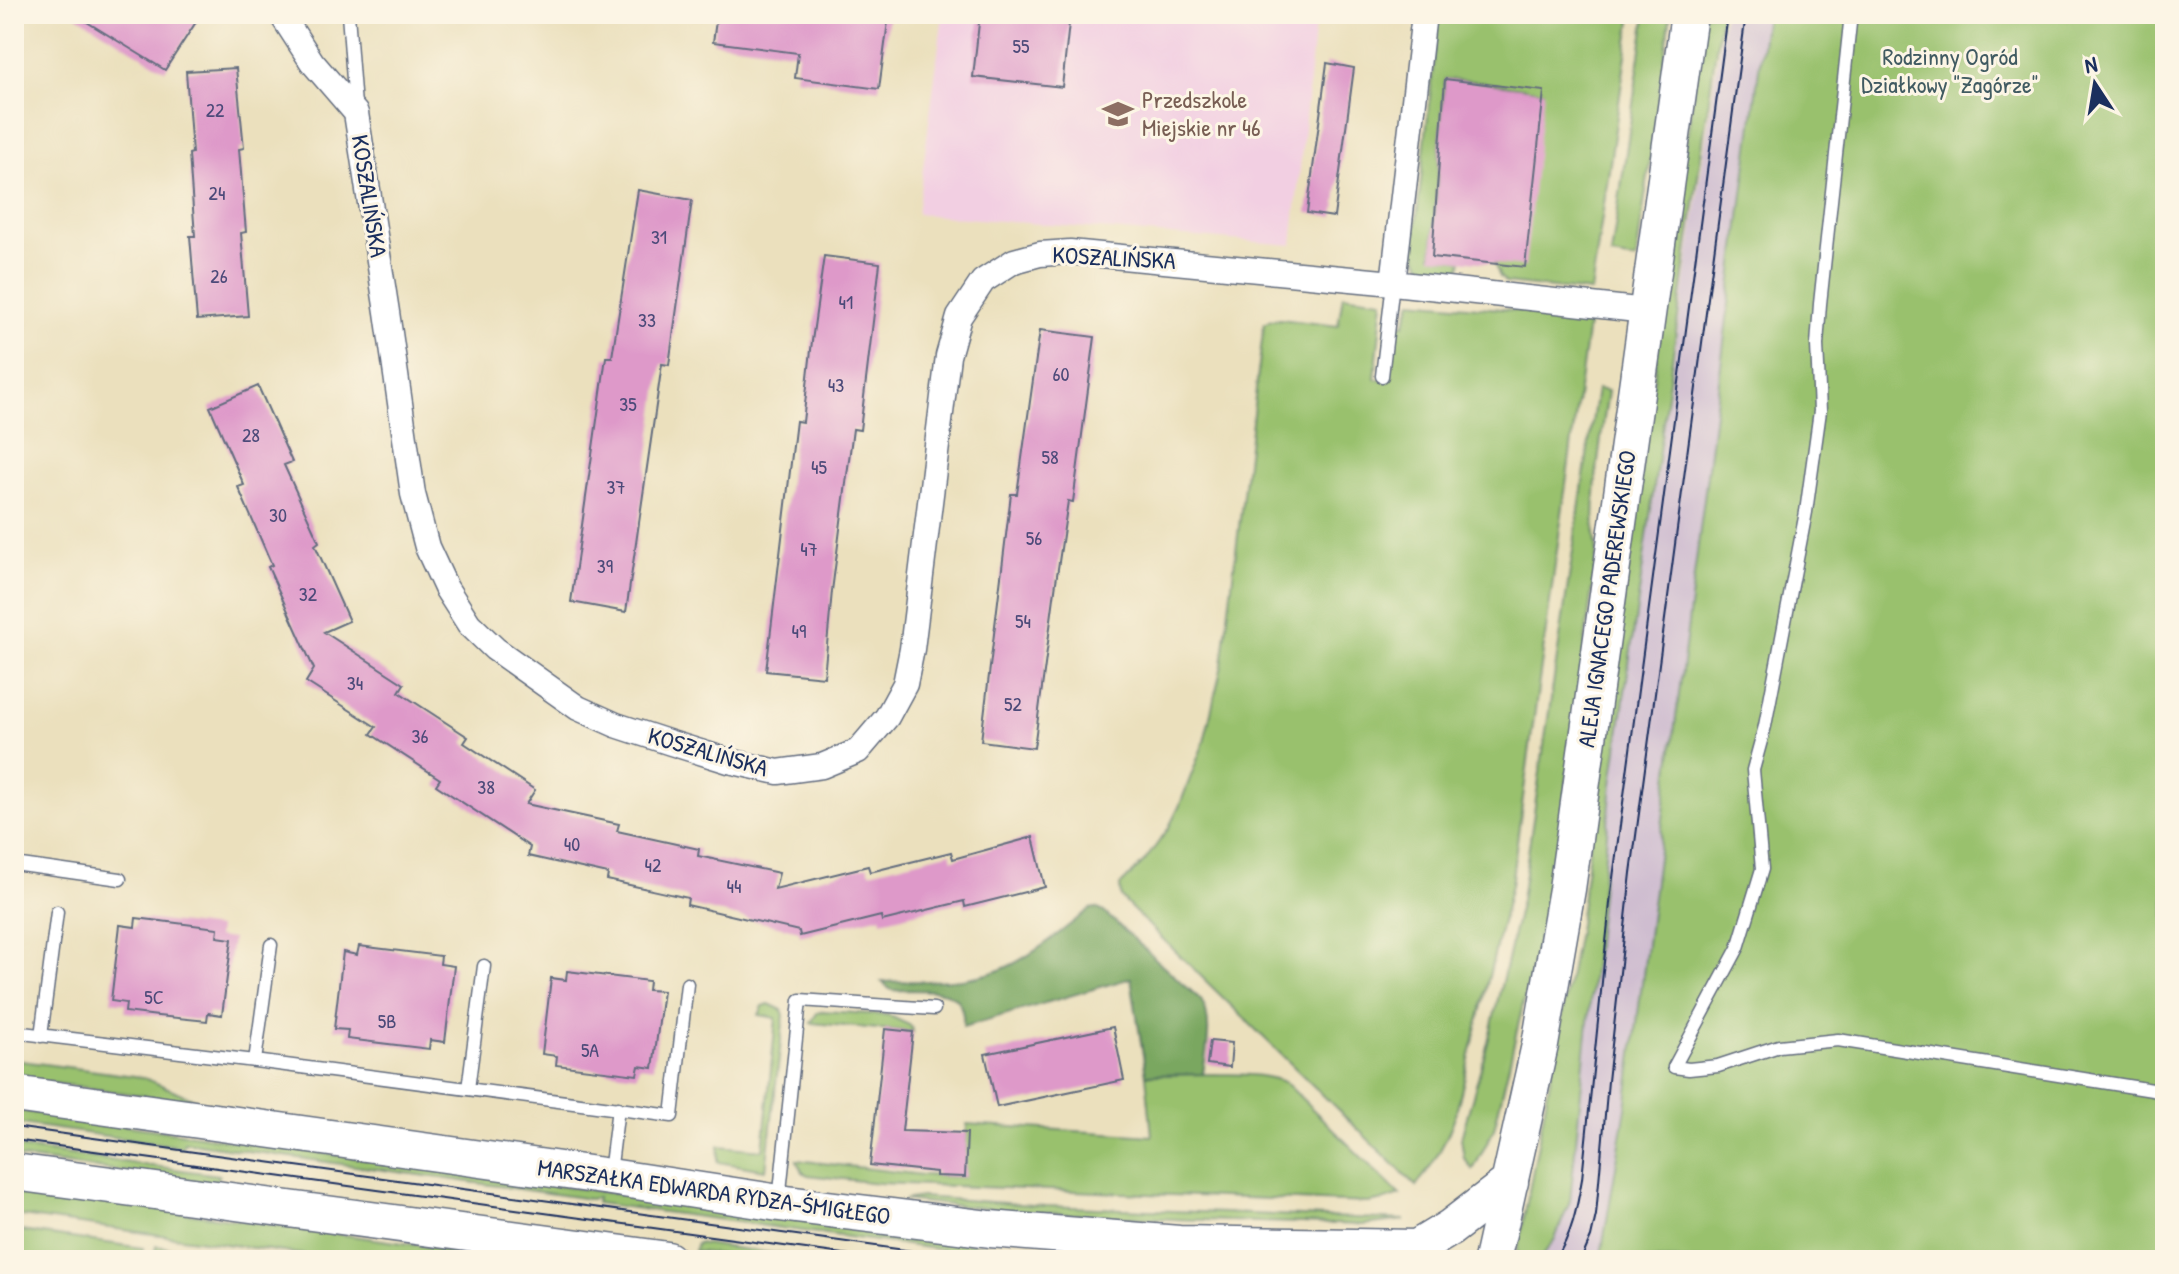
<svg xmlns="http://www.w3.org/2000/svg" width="2179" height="1274" font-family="'Patrick Hand',sans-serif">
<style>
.built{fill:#f2cfe2}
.industrial{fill:#cfbdd0}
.green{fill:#99c16d;stroke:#5a7866;stroke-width:2}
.forest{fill:#7aa760;stroke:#4a6b5f;stroke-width:2}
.building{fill:#de99c9}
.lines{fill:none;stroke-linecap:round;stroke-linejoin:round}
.lane-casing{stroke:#646d7f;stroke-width:15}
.street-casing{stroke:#646d7f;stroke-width:27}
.secondary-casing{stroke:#646d7f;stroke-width:39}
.lane{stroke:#fff;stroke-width:12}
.street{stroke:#fff;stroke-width:24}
.secondary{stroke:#fff;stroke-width:36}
.tram{stroke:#1b2f5e;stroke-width:2}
.labels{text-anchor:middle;stroke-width:6;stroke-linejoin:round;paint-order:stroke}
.number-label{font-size:20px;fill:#4c4a79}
.park-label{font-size:24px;fill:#415b62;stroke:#fcf5e5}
.education-label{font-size:24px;fill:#785e54;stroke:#fcf5e5;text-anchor:start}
.street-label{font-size:24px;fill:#1b2f5e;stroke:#fcf5e5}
</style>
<rect width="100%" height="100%" fill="#fcf5e5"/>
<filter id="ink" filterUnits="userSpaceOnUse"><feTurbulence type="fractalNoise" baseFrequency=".0125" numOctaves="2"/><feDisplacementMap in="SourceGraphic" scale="16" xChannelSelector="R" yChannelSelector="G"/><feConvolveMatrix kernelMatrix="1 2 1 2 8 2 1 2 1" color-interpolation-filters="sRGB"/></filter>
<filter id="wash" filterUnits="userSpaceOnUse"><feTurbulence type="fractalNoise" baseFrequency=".006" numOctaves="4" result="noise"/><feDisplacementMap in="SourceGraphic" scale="32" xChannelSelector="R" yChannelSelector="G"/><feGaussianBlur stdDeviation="1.8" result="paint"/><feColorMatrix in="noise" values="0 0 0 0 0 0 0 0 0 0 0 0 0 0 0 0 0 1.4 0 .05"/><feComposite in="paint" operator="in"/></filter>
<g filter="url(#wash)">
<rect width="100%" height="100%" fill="#ebe0bd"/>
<path class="built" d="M 943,14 L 1316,14 L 1292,245 L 917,214 Z"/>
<path class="industrial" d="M 1724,14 L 1766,14 L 1626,1108 L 1601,1255 L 1598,1260 L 1539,1260 L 1555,1239 L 1570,1200 L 1612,784 Z"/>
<path class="green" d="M 1439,14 L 1632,14 L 1591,292 L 1506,283 L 1500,277 L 1494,264 L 1543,91 L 1474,81 L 1445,79 L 1432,256 L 1462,260 L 1458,277 C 1432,273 1418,273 1414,244 Z
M 1646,14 L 1671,14 L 1636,260 L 1611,256 Z
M 1704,14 L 1721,14 L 1612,784 L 1570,1201 L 1555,1239 L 1539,1260 L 1516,1260 L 1578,931 Z
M 1766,14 L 2165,14 L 2165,1260 L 1598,1260 L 1601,1255 L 1626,1108 Z
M 1343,295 L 1383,300 L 1375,379 L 1388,381 L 1396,325 L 1404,325 L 1412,301 L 1589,317 L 1511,885 L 1456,1113 C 1447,1141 1435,1163 1416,1186 L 1129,906 L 1121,897 L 1120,886 L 1144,862 L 1168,829 L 1179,807 L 1204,742 L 1222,665 L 1264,324 L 1271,320 L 1280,319 L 1338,326 Z
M 1597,389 L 1608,391 C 1601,443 1589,499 1597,551 L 1556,863 L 1494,1129 L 1473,1170 L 1464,1158 L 1461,1138 L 1488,1042 L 1521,900 Z
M 769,1004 L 782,1010 L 784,1015 L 766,1170 L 718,1162 L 719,1146 L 763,1150 L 776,1018 L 759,1015 L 763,1006 Z
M 823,1011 L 888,1015 L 911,1026 L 913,1032 L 811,1023 L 817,1013 Z
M 14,1060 L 142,1077 L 206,1104 L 14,1078 Z
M 1215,1074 C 1239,1075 1264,1073 1286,1083 L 1400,1195 L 1385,1200 L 1368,1203 L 878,1183 L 808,1175 L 802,1172 L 797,1160 L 922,1175 L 964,1177 L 967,1124 L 1152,1136 L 1146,1075 Z
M 14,1110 L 1004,1248 L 1110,1260 L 1019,1260 L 596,1203 L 597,1197 L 590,1199 L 184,1142 L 183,1147 L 14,1123 Z
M 14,1147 L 219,1175 L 217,1184 L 14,1157 Z
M 14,1189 L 526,1260 L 342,1260 L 14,1215 Z
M 921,1197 L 1046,1206 L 1405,1220 L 1363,1225 C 1210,1220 1057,1218 904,1200 Z
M 14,1230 L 143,1248 L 141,1260 L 35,1260 L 14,1258 Z
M 697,1243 L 822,1260 L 761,1260 L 694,1251 Z
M 156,1246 L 251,1260 L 154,1260 Z"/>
<path class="forest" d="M 1096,908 L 1104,912 L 1201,1000 C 1214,1022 1206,1050 1203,1074 L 1146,1075 L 1131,978 L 963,1027 C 966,986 937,991 905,990 C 901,990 896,991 892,990 C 888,989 886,985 882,982 C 925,980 974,985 1013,964 C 1040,950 1065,928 1090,909 Z"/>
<g id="blocks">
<path class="building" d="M 74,14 L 182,14 L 196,22 L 165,70 Z
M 717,14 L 889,14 L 879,89 L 795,78 L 798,53 L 713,42 Z
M 980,14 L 1070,14 L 1062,87 L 973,77 Z
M 1327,63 L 1354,68 L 1334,217 L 1307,213 Z
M 236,68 L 244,148 L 239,149 L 246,232 L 241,233 L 248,316 L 197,320 L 190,236 L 195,236 L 189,154 L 192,153 L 186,71 Z
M 1445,79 L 1544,91 L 1525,267 L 1432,257 Z
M 638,190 L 692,200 L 669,365 L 662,364 L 626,612 L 571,602 L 606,357 L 612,357 Z
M 824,256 L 880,263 L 860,430 L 853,429 L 832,591 L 824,677 L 766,671 L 796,421 L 803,422 L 812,341 Z
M 1040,330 L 1095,337 L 1073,502 L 1068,501 L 1056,582 L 1034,748 L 981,741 L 1011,494 L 1017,494 Z
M 258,386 L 292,462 L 284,465 L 319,542 L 315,545 L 349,621 L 324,632 L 404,684 L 399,692 L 468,737 L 464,743 L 535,790 L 526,804 L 619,824 L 617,831 L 699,849 L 698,856 L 779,873 L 775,889 L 868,866 L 870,872 L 951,852 L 953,859 L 1033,837 L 1045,887 L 965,907 L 964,901 L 882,921 L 881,916 L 800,936 L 799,931 L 687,905 L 688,898 L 607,880 L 608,874 L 528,856 L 530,847 L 436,785 L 440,779 L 371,734 L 376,727 L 306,682 L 314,669 L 268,567 L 272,565 L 238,487 L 244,485 L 210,407 Z
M 136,918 L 218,928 L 217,937 L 232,939 L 222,1015 L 208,1013 L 207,1021 L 158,1016 L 125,1012 L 126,1003 L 111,1001 L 120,925 L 135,927 Z
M 359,946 L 441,956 L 440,964 L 454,966 L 445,1042 L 430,1040 L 429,1049 L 380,1043 L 347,1039 L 348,1030 L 334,1029 L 343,952 L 357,955 Z
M 567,971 L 649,981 L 648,990 L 663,991 L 653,1068 L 639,1066 L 637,1075 L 556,1065 L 557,1056 L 542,1054 L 551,978 L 566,980 Z
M 1113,1027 L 1124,1080 L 997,1107 L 985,1054 Z
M 885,1029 L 913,1032 L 902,1131 L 967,1133 L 965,1177 L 936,1176 L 936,1172 L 870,1165 Z
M 1210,1041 L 1232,1043 L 1230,1067 L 1207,1064 Z"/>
</g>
</g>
<g filter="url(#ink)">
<use href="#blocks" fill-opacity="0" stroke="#646d7f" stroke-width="2"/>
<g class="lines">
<defs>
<path id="lane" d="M 348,14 L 355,106
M 1851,14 L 1820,304 L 1817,345 L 1820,411 L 1806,512 L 1765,726 L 1753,770 L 1762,869 L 1738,948 L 1674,1067 L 1689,1069 L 1718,1066 L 1779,1046 L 1838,1040 L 2165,1092
M 1382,376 L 1393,283
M 14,864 L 120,879
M 14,1032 L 255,1061 L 672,1116 L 687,984
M 41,1036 L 57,912
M 255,1061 L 271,945
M 468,1089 L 484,966
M 610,1173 L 618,1108
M 779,1201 L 800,1000 L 934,1009"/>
<path id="street" d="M 281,14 L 312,62 L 356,113 L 387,312 L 413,494 L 427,547 L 446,588 L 469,624 L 495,649 L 578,708 L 616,725 L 671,743 L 729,761 L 778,772 L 822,766 L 858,751 L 887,717 L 905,684 L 912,649 L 948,356 L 959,317 L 983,281 L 1014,261 L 1040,254 L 1070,252 L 1393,283 L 1646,311
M 1393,283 L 1424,14"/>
<path id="secondary" d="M 14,1094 L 610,1177 L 779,1203 L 990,1229 L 1179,1244 L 1417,1248 L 1450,1228 L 1510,1182
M 14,1172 L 668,1260
M 1492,1260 L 1540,1045 L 1567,889 L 1689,14"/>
</defs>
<use href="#lane" class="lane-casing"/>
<use href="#street" class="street-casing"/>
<use href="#secondary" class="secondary-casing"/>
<use href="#lane" class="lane"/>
<use href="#street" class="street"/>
<use href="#secondary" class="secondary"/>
<path class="tram" d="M 14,1127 L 977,1260
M 14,1140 L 886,1260
M 1555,1260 C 1572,1235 1577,1208 1582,1179 L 1611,893 L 1728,14
M 1581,1260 L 1591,1237 L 1596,1215 L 1608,1081 L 1631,873 L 1746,14"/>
</g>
</g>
<defs>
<symbol id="school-bare" viewBox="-9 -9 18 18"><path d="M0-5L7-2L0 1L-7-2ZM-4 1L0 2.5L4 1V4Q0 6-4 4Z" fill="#8d6e63" stroke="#fcf5e5" stroke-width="2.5" paint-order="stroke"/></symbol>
</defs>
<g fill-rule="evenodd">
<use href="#school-bare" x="1096" y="92" width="44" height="44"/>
</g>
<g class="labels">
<g class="number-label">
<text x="1021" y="53">55</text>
<text x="215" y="117">22</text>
<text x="217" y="200">24</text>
<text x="659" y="244">31</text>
<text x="219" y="283">26</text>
<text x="846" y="309">41</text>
<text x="647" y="327">33</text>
<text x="1061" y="381">60</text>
<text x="836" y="392">43</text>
<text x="628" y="411">35</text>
<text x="251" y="442">28</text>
<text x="1050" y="464">58</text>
<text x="819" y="474">45</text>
<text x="616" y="494">37</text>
<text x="278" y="522">30</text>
<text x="1034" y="545">56</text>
<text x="809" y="556">47</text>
<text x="605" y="573">39</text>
<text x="308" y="601">32</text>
<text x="1023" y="628">54</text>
<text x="799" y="638">49</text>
<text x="355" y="690">34</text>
<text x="1013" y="711">52</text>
<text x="420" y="743">36</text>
<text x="486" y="794">38</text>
<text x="572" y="851">40</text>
<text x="653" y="872">42</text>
<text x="734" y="893">44</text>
<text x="154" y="1004">5C</text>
<text x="387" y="1028">5B</text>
<text x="590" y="1057">5A</text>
</g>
<g class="park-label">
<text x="1950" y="65">Rodzinny Ogród<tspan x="1950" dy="28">Działkowy "Zagórze"</tspan></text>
</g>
<g class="education-label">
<text x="1142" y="108">Przedszkole<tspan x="1142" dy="28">Miejskie nr 46</tspan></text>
</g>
<g class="street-label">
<text transform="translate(369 196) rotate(81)" y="8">KOSZALIŃSKA</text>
<text transform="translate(1114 258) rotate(3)" y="8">KOSZALIŃSKA</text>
<text transform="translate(1607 599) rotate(-82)" y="8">ALEJA IGNACEGO PADEREWSKIEGO</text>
<text transform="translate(708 752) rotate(16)" y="8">KOSZALIŃSKA</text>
<text transform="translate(714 1192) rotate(8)" y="8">MARSZAŁKA EDWARDA RYDZA-ŚMIGŁEGO</text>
</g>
</g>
<rect width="2179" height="1274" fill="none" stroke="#fcf5e5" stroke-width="48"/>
<g transform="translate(2095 84) rotate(348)" stroke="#fcf5e5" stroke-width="6" paint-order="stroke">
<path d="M0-6L14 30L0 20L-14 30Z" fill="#1b2f5e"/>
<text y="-12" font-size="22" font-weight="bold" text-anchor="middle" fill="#1b2f5e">N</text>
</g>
</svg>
